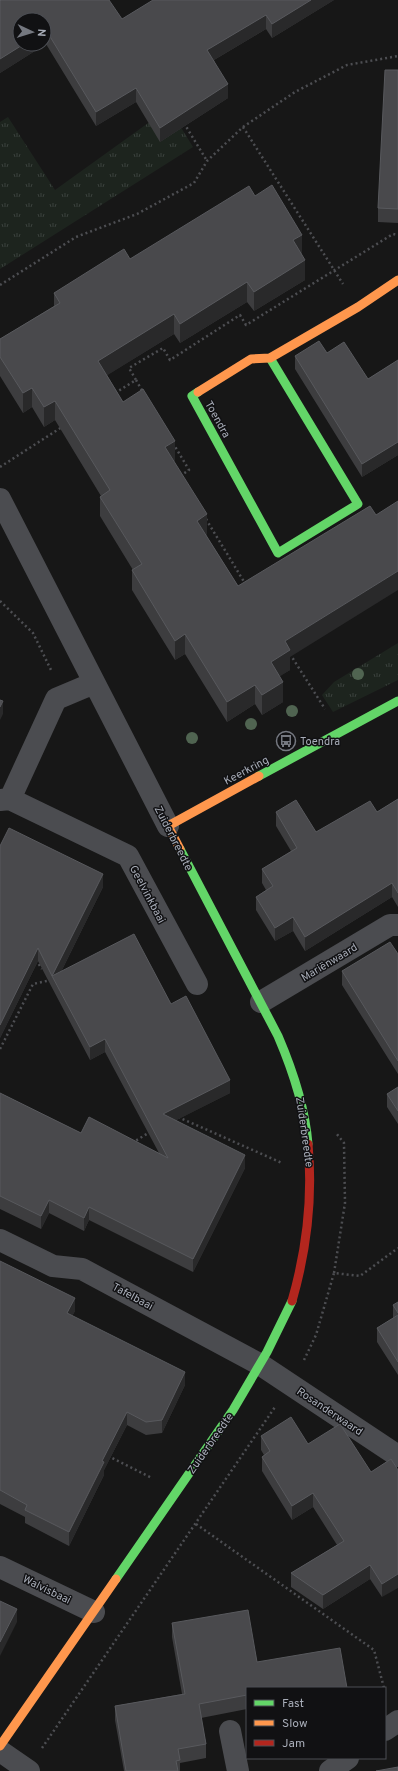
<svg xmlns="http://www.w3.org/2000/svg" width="398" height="1771" font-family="Overpass,sans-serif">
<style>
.grass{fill:url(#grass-tufts)}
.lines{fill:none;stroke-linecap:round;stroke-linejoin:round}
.path{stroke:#4d4e52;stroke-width:2.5;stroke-dasharray:2 3;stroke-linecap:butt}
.street{stroke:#4b4c50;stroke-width:22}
.fast{stroke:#63d668;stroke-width:9}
.slow{stroke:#ff974d;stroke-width:9}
.jam{stroke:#b3261e;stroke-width:9}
.tree{fill:#506451}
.wall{fill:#3d3d3f}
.shaded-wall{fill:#29292a}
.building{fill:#49494c;stroke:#58595d}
.labels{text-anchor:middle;stroke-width:3;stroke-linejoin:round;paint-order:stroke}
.street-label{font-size:11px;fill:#a8adb8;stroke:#111113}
.poi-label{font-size:11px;fill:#a8adb8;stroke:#111113;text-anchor:start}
</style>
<defs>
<pattern id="grass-tufts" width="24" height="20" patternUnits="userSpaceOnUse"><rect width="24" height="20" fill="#1d241e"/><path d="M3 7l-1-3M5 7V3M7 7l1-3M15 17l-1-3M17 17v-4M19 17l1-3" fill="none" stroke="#3b413d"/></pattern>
</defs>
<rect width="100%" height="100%" fill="#171717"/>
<path class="grass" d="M 169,108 L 193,147 L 0,269 L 0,122 L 8,117 L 55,190 Z
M 398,643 L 398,680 L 333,712 L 322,695 L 334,682 Z"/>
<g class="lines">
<path class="path" d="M 184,123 L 207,161
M 243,127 L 343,284
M 0,285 L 76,237 L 137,214 L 194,183 L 207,161 L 243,127 L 295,92 L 347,65 L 398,56
M 136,380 L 143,392
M 115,393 L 136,380 L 129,368 L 163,348 L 170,360 L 240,315 L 246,325 L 393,234 L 398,235
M 173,443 L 189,470 L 180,476
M 0,467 L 62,427
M 206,519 L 246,585
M 0,601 L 33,633 L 51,670
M 290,654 L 325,709
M 35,961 L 38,963 L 42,969
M 0,1049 L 33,984 L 51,980
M 178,1117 L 282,1163
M 132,1143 L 150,1132
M 334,1273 L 345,1203 L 344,1143 L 336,1133
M 304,1360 L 316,1335 L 334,1273 L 360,1276 L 398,1248
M 108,1456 L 152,1478
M 196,1524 L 374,1650 L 384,1688
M 42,1748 L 275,1407"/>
<path class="street" d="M 0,499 L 168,826
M 10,799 L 128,856 L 197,984
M 0,800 L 10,799 L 56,699 L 94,683
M 261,1002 L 390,925 L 398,925
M 0,1240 L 53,1266 L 82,1269 L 261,1365 L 398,1456
M 0,1567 L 94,1612
M 385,1730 L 398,1721
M 230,1731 L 238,1771
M 0,1751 L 29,1771
M 330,1771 L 348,1758"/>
<path class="fast" d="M 198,392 L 192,396 L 278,553 L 358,504 L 270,358
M 259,776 L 398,701
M 180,849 L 278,1036 C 293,1071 305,1106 308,1144
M 116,1579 L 233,1410 L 267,1352 L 292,1301"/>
<path class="slow" d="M 198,392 L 251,359 L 270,358 L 358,307 L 398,280
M 180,849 L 168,826 L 259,776
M 0,1746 L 116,1579"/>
<path class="jam" d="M 292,1301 C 307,1249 313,1198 308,1144"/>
</g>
<g class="tree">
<circle cx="358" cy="674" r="6"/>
<circle cx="292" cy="711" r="6"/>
<circle cx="251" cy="724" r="6"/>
<circle cx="192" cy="738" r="6"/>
</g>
<path class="wall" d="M 334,0 L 272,38 L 266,29 L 214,60 L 228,98 L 160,142 L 136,102 L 96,126 L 46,44 L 0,73 L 0,1 L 122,19 Z
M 398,70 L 398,223 L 378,222 L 378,208 Z
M 255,196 L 302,254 L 305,280 L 254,311 L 247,302 L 180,343 L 174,334 L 107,375 L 123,402 L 175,461 L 174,461 L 207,534 L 206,535 L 238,586 L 290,657 L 290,670 L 279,676 L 283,702 L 262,715 L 255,704 L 227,722 L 185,654 L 175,660 L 132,590 L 132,570 L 133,570 L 100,516 L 100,497 L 101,496 L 55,420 L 44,427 L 32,407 L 23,413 L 0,376 L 0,339 L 54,306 L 54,293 L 130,259 Z
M 327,353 L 368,379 L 398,360 L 398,455 L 362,477 L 295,369 L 295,356 Z
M 398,799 L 398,907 L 392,897 L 305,951 L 293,931 L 275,941 L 256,910 L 256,897 L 266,890 L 262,883 L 262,869 L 291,851 L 276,826 L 276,812 L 316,832 L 377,812 Z
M 0,846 L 103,887 L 61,972 L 171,1004 L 230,1093 L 176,1120 L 245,1168 L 193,1272 L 89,1220 L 84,1231 L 49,1213 L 41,1229 L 0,1209 L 0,1093 L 81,1133 L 159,1153 L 105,1052 L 90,1060 L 38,961 L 0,1038 Z
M 398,954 L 398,1074 L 342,985 L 342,971 Z
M 398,1087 L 398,1124 L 387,1107 L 387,1094 Z
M 0,1261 L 75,1311 L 72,1316 L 185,1385 L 162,1433 L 146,1435 L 127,1425 L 104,1470 L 104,1475 L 69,1546 L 25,1523 L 25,1517 L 0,1504 Z
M 398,1302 L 398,1375 L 377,1342 L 377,1328 L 393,1318 L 393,1305 Z
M 261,1436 L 308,1444 L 371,1472 L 391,1459 L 382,1597 L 370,1579 L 323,1609 L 291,1587 L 291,1573 L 337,1545 L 313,1507 L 292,1520 L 262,1471 L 262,1457 L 264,1455 L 261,1450 Z
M 172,1623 L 247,1688 L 247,1709 L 201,1718 L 206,1744 L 206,1758 L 180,1763 L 180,1771 L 124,1771 L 115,1720 L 115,1706 L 182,1694 L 172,1637 Z"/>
<path class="shaded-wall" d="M 311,0 L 334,0 L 272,38 L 272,24 Z
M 266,15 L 266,29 L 207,64 L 207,50 Z
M 46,30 L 46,44 L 0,73 L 0,59 L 24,44 L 44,44 L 44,31 Z
M 228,84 L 228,98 L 160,142 L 160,128 Z
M 136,88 L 136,102 L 96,126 L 96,112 Z
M 302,235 L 302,254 L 293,260 L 293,240 Z
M 305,260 L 305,280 L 254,311 L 254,292 Z
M 247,282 L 247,302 L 180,343 L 180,324 Z
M 174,314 L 174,334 L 98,381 L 98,361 Z
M 32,388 L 32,407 L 23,413 L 23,393 Z
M 55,401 L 55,420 L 44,427 L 44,407 Z
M 175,441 L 175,461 L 165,466 L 165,447 Z
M 398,442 L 398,455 L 362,477 L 362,464 Z
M 207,514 L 207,534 L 197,540 L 197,521 Z
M 398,571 L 398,590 L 290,657 L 290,670 L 271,682 L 271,662 L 285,641 Z
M 185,634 L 185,654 L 175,660 L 175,641 Z
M 283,682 L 283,702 L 262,715 L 262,695 Z
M 255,685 L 255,704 L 227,722 L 227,702 Z
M 3,701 L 3,714 L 0,720 L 0,707 Z
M 103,874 L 103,887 L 56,982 L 52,976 L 52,989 L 52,976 Z
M 392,883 L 392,897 L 305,951 L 305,937 Z
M 293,917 L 293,931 L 275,941 L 275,928 Z
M 38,948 L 38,961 L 0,1038 L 0,1025 Z
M 105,1039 L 105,1052 L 90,1060 L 90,1047 Z
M 230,1080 L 230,1093 L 163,1127 L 163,1114 Z
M 245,1155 L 245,1168 L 193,1272 L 193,1259 Z
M 49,1200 L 49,1213 L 41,1229 L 41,1216 Z
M 89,1207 L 89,1220 L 84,1231 L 84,1218 Z
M 75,1298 L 75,1311 L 67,1326 L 67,1313 Z
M 185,1372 L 185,1385 L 162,1433 L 162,1420 Z
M 127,1412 L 127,1425 L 104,1470 L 104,1475 L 69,1546 L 69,1532 L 102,1461 Z
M 313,1493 L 313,1507 L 292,1520 L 292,1506 Z
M 370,1565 L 370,1579 L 323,1609 L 323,1595 Z
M 398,1574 L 398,1588 L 382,1597 L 382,1584 Z
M 17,1609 L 17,1622 L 0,1656 L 0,1642 Z"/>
<path class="building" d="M 1,0 L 109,0 L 122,19 L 153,0 L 311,0 L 272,24 L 266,15 L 207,50 L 228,84 L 160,128 L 136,88 L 96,112 L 46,30 L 44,31 L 44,20 L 20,20 L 20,44 L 24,44 L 0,59 L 0,1 Z
M 385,70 L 398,70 L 398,209 L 378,208 Z
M 272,185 L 302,235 L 293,240 L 305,260 L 254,292 L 247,282 L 180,324 L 174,314 L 98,361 L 123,402 L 143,389 L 175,441 L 165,447 L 207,514 L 197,521 L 238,586 L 370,506 L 376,515 L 398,501 L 398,571 L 285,641 L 290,650 L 271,662 L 283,682 L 262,695 L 255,685 L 227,702 L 185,634 L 175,641 L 132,570 L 142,564 L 100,497 L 110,490 L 55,401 L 44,407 L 32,388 L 23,393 L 0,357 L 0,339 L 60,303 L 54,293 L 124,249 L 130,259 L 249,186 L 255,196 Z
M 319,341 L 327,353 L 344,342 L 368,379 L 398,360 L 398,442 L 362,464 L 295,356 Z
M 0,700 L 3,701 L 0,707 Z
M 398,799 L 398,893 L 392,883 L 305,937 L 293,917 L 275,928 L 256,897 L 273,886 L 262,869 L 297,848 L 276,812 L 296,800 L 316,832 L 370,801 L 377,812 Z
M 9,828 L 103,874 L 52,976 L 38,948 L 0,1025 L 0,846 Z
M 134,934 L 171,1004 L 186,996 L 230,1080 L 163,1114 L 245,1155 L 193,1259 L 89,1207 L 84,1218 L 49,1200 L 41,1216 L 0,1196 L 0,1093 L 81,1133 L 89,1117 L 168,1158 L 105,1039 L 90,1047 L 52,976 Z
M 390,942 L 398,954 L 398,1061 L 342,971 Z
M 398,1087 L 398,1111 L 387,1094 Z
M 0,1261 L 75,1298 L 67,1313 L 185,1372 L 162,1420 L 146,1422 L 127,1412 L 102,1461 L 104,1462 L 69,1532 L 25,1510 L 27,1505 L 0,1490 Z
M 398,1302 L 398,1313 L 393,1305 Z
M 398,1315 L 398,1362 L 377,1328 Z
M 291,1417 L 308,1444 L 340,1424 L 371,1472 L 391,1459 L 398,1470 L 398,1574 L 382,1584 L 370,1565 L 323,1595 L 291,1573 L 344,1541 L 313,1493 L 292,1506 L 262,1457 L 270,1451 L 261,1436 Z
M 0,1601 L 17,1609 L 0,1642 Z
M 248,1610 L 257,1662 L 340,1648 L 347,1688 L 247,1688 L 247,1695 L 199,1704 L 206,1744 L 178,1749 L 180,1760 L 176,1761 L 178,1771 L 126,1771 L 115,1706 L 185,1694 L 172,1623 Z
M 398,1767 L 398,1771 L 376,1771 Z"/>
<defs>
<symbol id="bus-ring" viewBox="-11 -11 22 22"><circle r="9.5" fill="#111113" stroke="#757880" stroke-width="1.5"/><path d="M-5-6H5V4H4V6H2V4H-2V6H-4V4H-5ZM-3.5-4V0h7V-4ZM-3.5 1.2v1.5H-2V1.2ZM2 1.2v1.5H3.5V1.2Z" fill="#757880"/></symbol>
</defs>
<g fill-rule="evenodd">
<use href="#bus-ring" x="275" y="730" width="22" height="22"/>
</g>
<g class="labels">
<g class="street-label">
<text transform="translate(218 419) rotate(61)" y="4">Toendra</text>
<text transform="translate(246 770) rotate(-28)" y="4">Keerkring</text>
<text transform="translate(174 838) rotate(63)" y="4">Zuiderbreedte</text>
<text transform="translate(148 894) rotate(62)" y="4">Geelvinkbaai</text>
<text transform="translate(329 962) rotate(-31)" y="4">Mariënwaard</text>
<text transform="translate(305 1132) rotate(82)" y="4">Zuiderbreedte</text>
<text transform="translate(133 1296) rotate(28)" y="4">Tafelbaai</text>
<text transform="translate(330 1411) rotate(34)" y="4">Rosanderwaard</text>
<text transform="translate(210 1443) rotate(-55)" y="4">Zuiderbreedte</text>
<text transform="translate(47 1589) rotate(26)" y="4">Walvisbaai</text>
</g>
<g class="poi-label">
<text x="300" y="745">Toendra</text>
</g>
</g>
<rect x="246" y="1687" width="140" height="72" fill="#111113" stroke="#4d4f55"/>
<rect x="254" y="1700" width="20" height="6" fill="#63d668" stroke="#4d4f55"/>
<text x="282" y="1707" font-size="12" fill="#a8adb8">Fast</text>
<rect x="254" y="1720" width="20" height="6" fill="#ff974d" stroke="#4d4f55"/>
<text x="282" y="1727" font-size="12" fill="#a8adb8">Slow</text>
<rect x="254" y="1740" width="20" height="6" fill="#b3261e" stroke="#4d4f55"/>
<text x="282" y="1747" font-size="12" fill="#a8adb8">Jam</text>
<g transform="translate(32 32) rotate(94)"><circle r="19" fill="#111113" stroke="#4d4f55"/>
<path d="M0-3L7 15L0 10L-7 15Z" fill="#757880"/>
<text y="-6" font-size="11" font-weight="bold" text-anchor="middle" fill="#a8adb8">N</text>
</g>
</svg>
